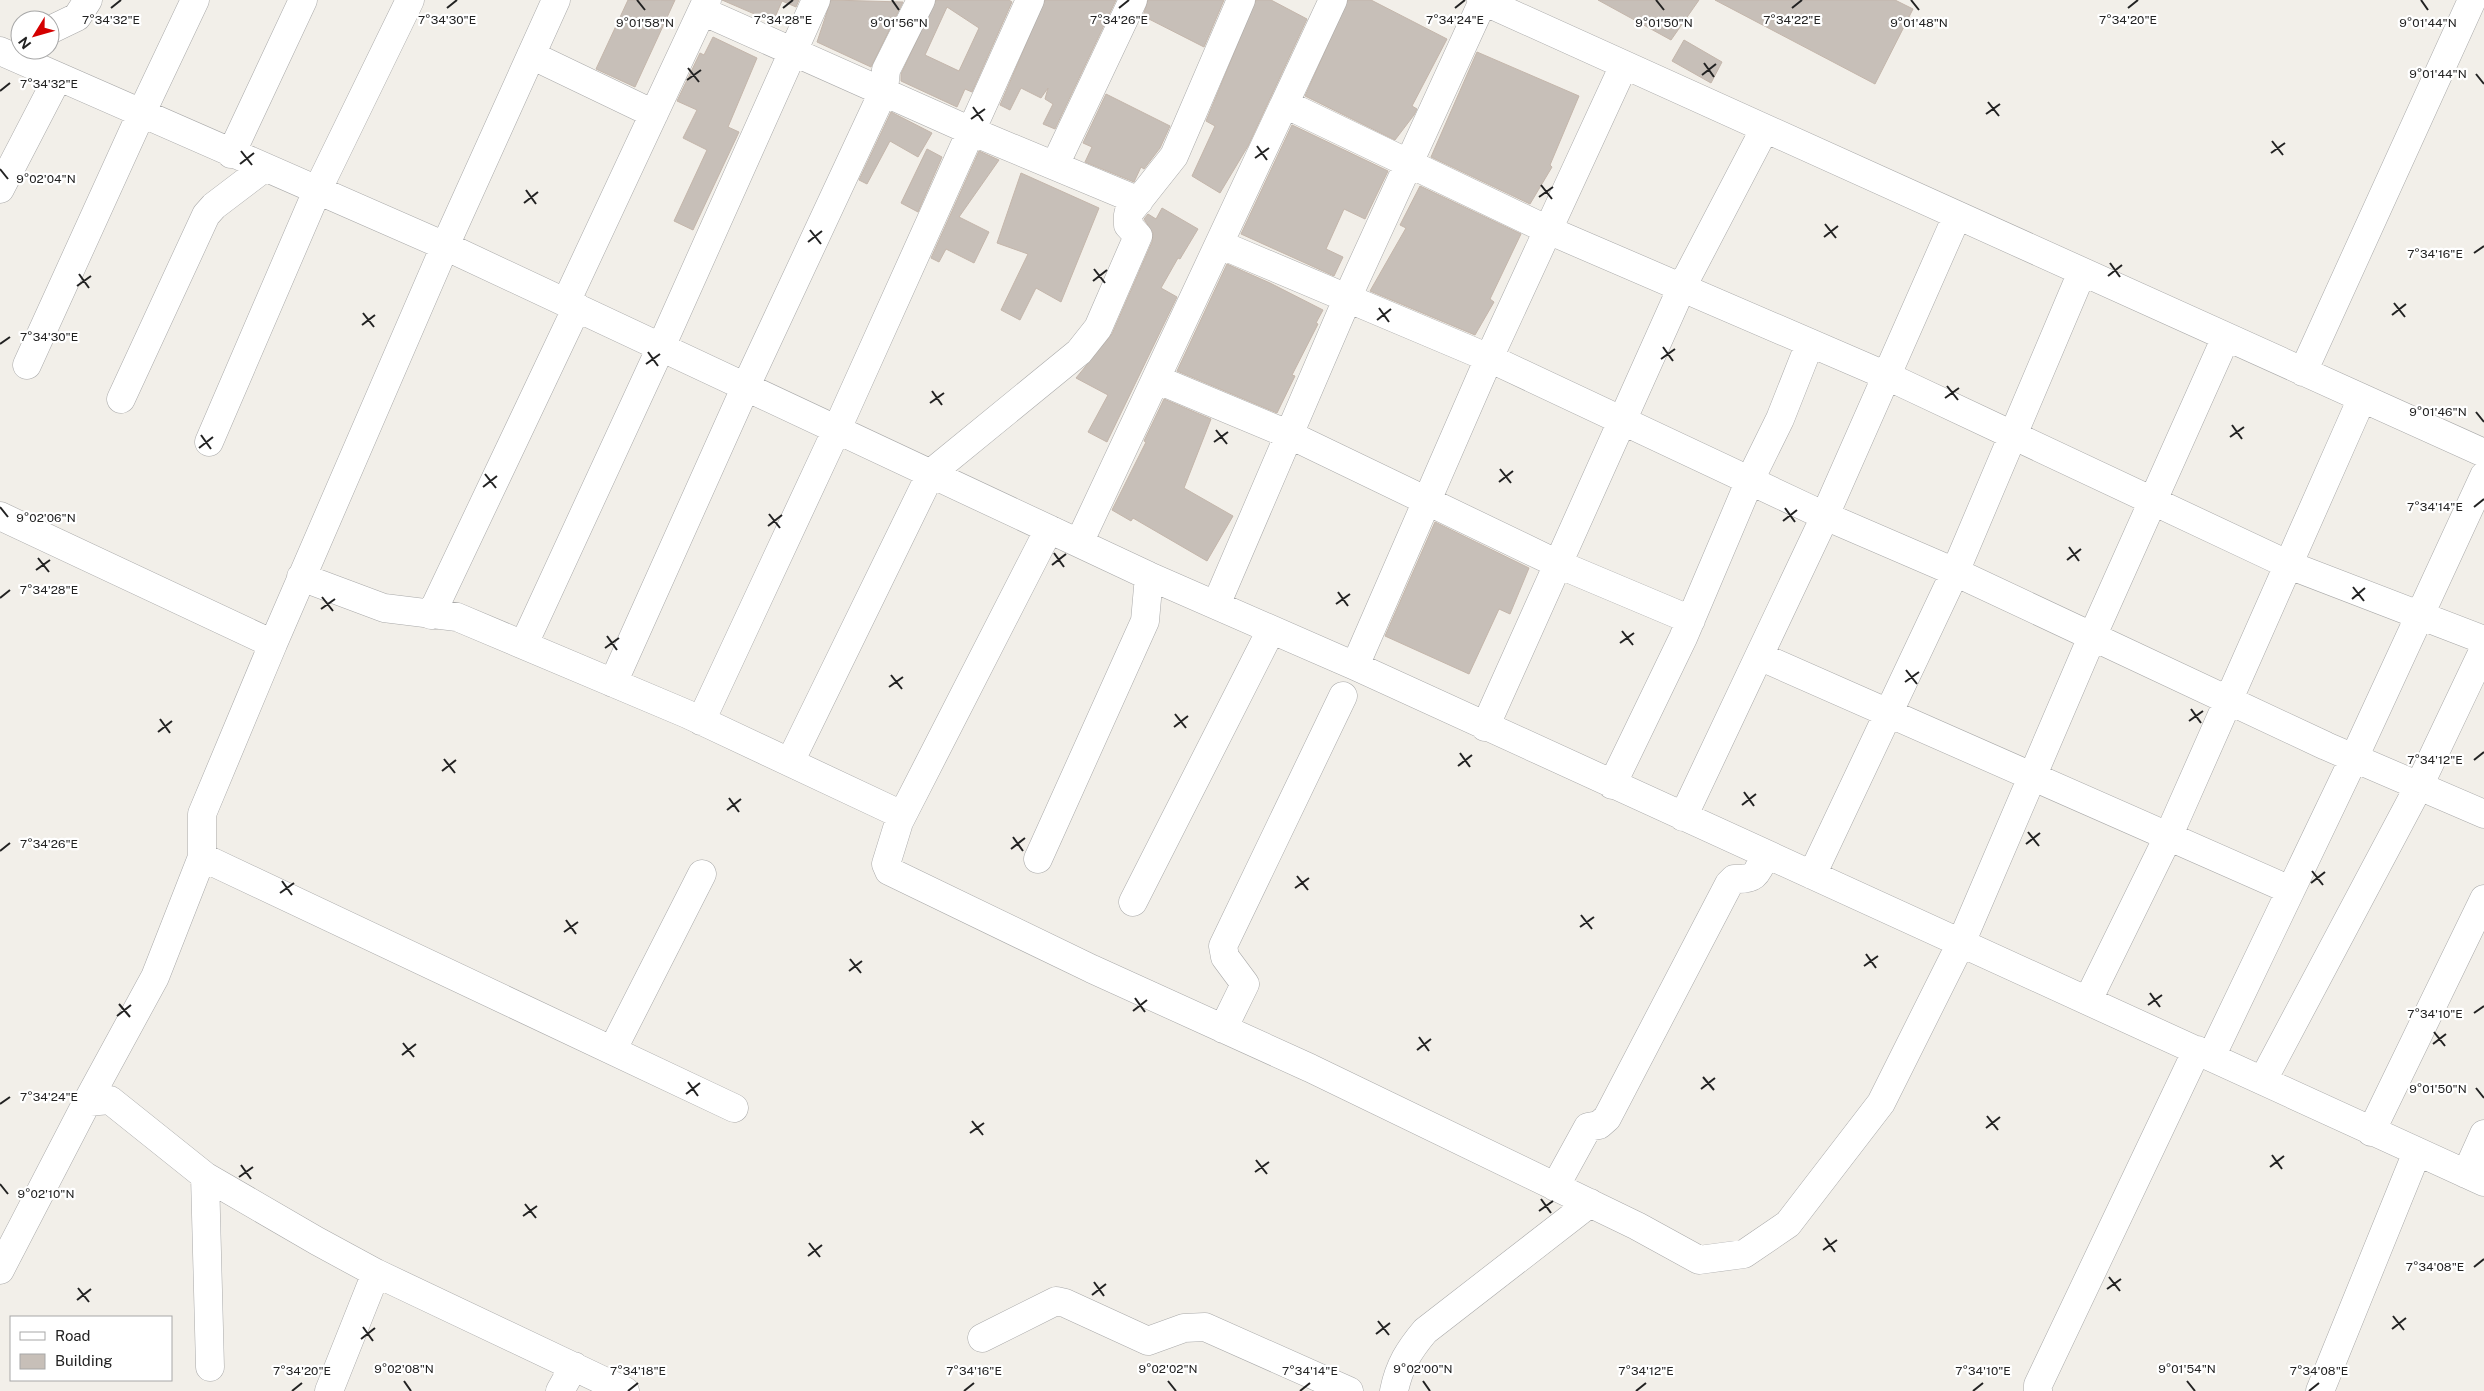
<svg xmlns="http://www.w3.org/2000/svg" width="2484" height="1391" font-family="'Public Sans',sans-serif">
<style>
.building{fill:#c7bfb8;stroke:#c4b6ab;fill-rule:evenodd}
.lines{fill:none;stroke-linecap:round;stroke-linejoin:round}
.minor-casing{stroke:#a9a9a9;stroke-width:29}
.minor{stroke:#fff;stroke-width:28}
.ticks{fill:none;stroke:#222;stroke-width:2}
.ticks-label{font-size:12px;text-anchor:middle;fill:#222;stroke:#fff;stroke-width:4.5;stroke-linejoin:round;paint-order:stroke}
</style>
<rect width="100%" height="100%" fill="#f2efe9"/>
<path class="building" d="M 628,0 L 675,0 L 635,87 L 596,69 Z
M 722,0 L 799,0 L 796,7 L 782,1 L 773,22 Z
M 831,0 L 903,2 L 871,67 L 817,42 Z
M 936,0 L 1009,0 L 1012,2 L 972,92 L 965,89 L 957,107 L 901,81 L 901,74 ZM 947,7 L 979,28 L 959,71 L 925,55 Z
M 1045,0 L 1116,0 L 1055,129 L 1043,124 L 1053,104 L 1045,99 L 1048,88 L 1041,98 L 1021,88 L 1010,110 L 1000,105 Z
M 1148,0 L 1224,0 L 1204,47 L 1143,16 Z
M 1256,0 L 1271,0 L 1307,19 L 1248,146 L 1220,193 L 1192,176 L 1215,126 L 1206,121 Z
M 1348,0 L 1371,0 L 1447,39 L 1412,106 L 1417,109 L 1414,115 L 1395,140 L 1305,96 Z
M 1598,0 L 1699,0 L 1671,40 Z
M 1715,0 L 1895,0 L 1913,9 L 1875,84 Z
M 713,37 L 757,58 L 728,127 L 739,132 L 693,230 L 674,221 L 707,150 L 683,138 L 697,110 L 677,101 L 700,53 L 704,55 Z
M 1684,40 L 1722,62 L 1711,83 L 1672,61 Z
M 1477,52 L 1579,96 L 1550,165 L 1552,167 L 1530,204 L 1431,157 Z
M 1106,94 L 1170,126 L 1160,148 L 1144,169 L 1141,167 L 1134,182 L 1085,162 L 1092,147 L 1083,143 Z
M 891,112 L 932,133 L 918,157 L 890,141 L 867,184 L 859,180 Z
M 1292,125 L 1388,171 L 1365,219 L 1344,209 L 1326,249 L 1343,257 L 1334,276 L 1241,234 Z
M 927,149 L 942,157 L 918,212 L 901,203 Z
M 979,151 L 999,160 L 959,217 L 989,232 L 974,263 L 946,249 L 939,262 L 931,258 Z
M 1021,173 L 1099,208 L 1061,302 L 1036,288 L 1020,320 L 1001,310 L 1028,254 L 997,243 Z
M 1420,186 L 1521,234 L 1490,299 L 1494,302 L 1475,335 L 1370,291 L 1406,228 L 1400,225 Z
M 1162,208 L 1198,229 L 1180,259 L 1178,258 L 1161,288 L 1177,297 L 1107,442 L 1088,432 L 1108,395 L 1076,378 L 1112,334 L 1152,242 L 1153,233 L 1144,219 L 1148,214 L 1156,219 Z
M 1227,264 L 1270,283 L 1323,310 L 1316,323 L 1318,324 L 1292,375 L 1295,376 L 1277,413 L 1177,371 Z
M 1164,399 L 1211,419 L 1184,488 L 1233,516 L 1207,561 L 1133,518 L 1131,521 L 1112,510 L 1146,442 L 1144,441 Z
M 1435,522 L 1529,568 L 1510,614 L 1499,609 L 1469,674 L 1385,636 Z"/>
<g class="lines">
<defs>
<path id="minor" d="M 1481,0 L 2484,453
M 702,11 L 971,131 L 1139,201
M 50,30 L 77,17 L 88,0
M 0,51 L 445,246 L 1149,576 L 1355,666 L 2484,1182
M 531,55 L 654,114
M 1285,104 L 1548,230 L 1887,376 L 2289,565 L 2484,640
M 231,154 L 303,0
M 1055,165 L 1133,0
M 0,189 L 58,77
M 1219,244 L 1489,358 L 1825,516 L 1955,572 L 2326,746 L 2484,814
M 566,302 L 707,0
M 27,365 L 141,114 L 195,0
M 2303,372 L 2472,0
M 1156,379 L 1290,435 L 1558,564 L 1691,620
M 121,399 L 206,215 L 214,206 L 264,168
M 209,442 L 317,191 L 410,0
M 0,516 L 273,644 L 445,246 L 556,0
M 1049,529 L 899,822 L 886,864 L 889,871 L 1092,969 L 1310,1068 L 1637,1226 L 1699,1260 L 1744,1254 L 1788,1224 L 1881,1103 L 1961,943 L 2092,637 L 2226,337
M 1079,543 L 1333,0
M 301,577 L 384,608 L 457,617 L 687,714 L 902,815
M 1216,605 L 1354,283 L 1483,1
M 431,615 L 577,307
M 524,644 L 661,347 L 816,0
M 1759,656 L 2290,890
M 1355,666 L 1489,358 L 1624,65
M 613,683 L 746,386 L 884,90 L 886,70 L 921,0
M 701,721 L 837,429 L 1030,0
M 1485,727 L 1682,287 L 1764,130
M 790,762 L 931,473 L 1079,352 L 1098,328 L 1138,236 L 1128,225 L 1128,214 L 1174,156 L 1241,0
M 1612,785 L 1683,638 L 1750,480 L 1780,419 L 1810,343
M 1683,817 L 1819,529 L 1957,216
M 202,857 L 734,1108
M 1038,859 L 1145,621 L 1149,576
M 1812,875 L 1955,572 L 2082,272
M 1133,902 L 1271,630
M 2088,1000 L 2168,837 L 2362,398
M 1223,1029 L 1245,984 L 1225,957 L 1223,946 L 1343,696
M 613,1049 L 702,874
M 2211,1057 L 2354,758 L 2484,476
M 2263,1080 L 2419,786 L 2484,649
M 87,1102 L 110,1100 L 205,1176 L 317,1241 L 376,1273 L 625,1391
M 2371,1132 L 2484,899
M 2466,1174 L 2484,1134
M 205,1176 L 210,1367
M 1555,1187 L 1588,1127 L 1599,1125 L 1607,1118 L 1729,884 L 1734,879 C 1757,880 1757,873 1765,854
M 0,1270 L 87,1102 L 155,977 L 202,857 L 202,814 L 273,644
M 982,1338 L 1056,1301 L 1065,1303 L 1148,1341 L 1184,1328 L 1205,1327 L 1349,1391
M 329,1391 L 376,1273
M 560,1391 L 574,1366
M 1394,1391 C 1399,1366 1409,1350 1425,1331 L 1590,1203
M 2038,1391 L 2038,1385 L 2197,1050
M 2320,1391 L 2417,1152"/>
</defs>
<use href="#minor" class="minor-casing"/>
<use href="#minor" class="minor"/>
</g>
<path class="ticks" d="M 637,0 L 645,10M 892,0 L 899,10M 1656,0 L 1664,10M 1911,0 L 1919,10M 2421,0 L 2428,10M 111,8 L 121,0M 447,8 L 457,0M 783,8 L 793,0M 1119,8 L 1129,0M 1455,8 L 1465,0M 1792,8 L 1802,0M 2128,8 L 2138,0M 1704,63 L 1714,77M 688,68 L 699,82M 2476,74 L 2484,84M 1702,75 L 1716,64M 687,80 L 701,70M 0,91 L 10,83M 1988,102 L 1999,116M 973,107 L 983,121M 1986,114 L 2000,104M 971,119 L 985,109M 2272,141 L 2283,155M 1257,146 L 1267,160M 241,151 L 252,165M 2271,153 L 2285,143M 1255,158 L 1269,148M 240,164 L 254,153M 0,169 L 8,179M 1541,185 L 1552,199M 526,190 L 536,204M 1539,197 L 1553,187M 524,203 L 538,192M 1825,224 L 1836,238M 810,230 L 821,244M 1824,237 L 1838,226M 808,242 L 822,231M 2474,253 L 2484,246M 2110,263 L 2120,277M 1094,269 L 1105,283M 79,274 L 89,288M 2108,276 L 2122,265M 1093,281 L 1107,270M 77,286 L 91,276M 2394,303 L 2405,317M 1379,308 L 1389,322M 363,313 L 374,327M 2392,315 L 2406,304M 1377,320 L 1391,309M 362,325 L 375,315M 0,344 L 10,337M 1663,347 L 1673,361M 648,352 L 658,366M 1661,359 L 1675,349M 646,364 L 660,354M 1947,386 L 1958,400M 932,391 L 942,405M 1945,398 L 1959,388M 930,403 L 944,393M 2476,412 L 2484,422M 2232,425 L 2242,439M 1216,430 L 1227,444M 201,435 L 211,449M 2230,437 L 2244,427M 1214,442 L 1228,432M 199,448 L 213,437M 1500,469 L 1511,483M 485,474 L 496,488M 1499,482 L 1513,471M 483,487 L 497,476M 0,507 L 8,517M 2474,507 L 2484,499M 1785,508 L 1795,522M 769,514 L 780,528M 1783,521 L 1797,510M 768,526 L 782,515M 2069,547 L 2079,561M 1054,553 L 1064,567M 38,558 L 49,572M 2067,560 L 2081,549M 1052,565 L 1066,554M 36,570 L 50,560M 2353,587 L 2364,601M 1338,592 L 1348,606M 322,597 L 333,611M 0,598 L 10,590M 2352,599 L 2365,588M 1336,604 L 1350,594M 321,609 L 335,599M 1622,631 L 1633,645M 607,636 L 617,650M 1620,643 L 1634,633M 605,648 L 619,638M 1906,670 L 1917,684M 891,675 L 902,689M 1905,682 L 1919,672M 889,687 L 903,677M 2191,709 L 2201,723M 1175,714 L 1186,728M 160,719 L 170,733M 2189,721 L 2203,711M 1174,727 L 1188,716M 158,732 L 172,721M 1460,753 L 1470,767M 444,759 L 455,773M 2474,760 L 2484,752M 1458,766 L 1472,755M 442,771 L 456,760M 1744,792 L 1754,806M 729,798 L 739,812M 1742,805 L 1756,794M 727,810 L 741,799M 2028,832 L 2039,846M 1013,837 L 1023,851M 2026,844 L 2040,833M 1011,849 L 1025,838M 0,851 L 10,843M 2312,871 L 2323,885M 1297,876 L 1308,890M 282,881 L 292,895M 2311,883 L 2325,872M 1295,888 L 1309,878M 280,893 L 294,883M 1581,915 L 1592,929M 566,920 L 576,934M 1580,927 L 1594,917M 564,932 L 578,922M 1866,954 L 1876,968M 850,959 L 861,973M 1864,966 L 1878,956M 849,971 L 862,961M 2150,993 L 2160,1007M 1135,998 L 1145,1012M 119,1004 L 130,1017M 2148,1005 L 2162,995M 1133,1011 L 1147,1000M 2474,1013 L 2484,1006M 117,1016 L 131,1005M 2434,1032 L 2445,1046M 1419,1037 L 1429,1051M 403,1043 L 414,1057M 2433,1044 L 2446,1034M 1417,1050 L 1431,1039M 402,1055 L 416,1044M 1703,1077 L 1714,1090M 688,1082 L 698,1096M 2476,1088 L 2484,1098M 1701,1089 L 1715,1078M 686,1094 L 700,1083M 0,1104 L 10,1097M 1987,1116 L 1998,1130M 972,1121 L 983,1135M 1986,1128 L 2000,1117M 970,1133 L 984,1123M 2272,1155 L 2282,1169M 1256,1160 L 1267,1174M 241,1165 L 251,1179M 2270,1167 L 2284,1156M 1255,1172 L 1269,1162M 239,1177 L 253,1167M 0,1184 L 8,1194M 1541,1199 L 1551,1213M 525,1204 L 536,1218M 1539,1211 L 1553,1201M 523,1216 L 537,1206M 1825,1238 L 1835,1252M 809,1243 L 820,1257M 1823,1250 L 1837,1240M 808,1256 L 822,1245M 2474,1267 L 2484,1259M 2109,1277 L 2120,1291M 1094,1282 L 1104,1296M 78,1288 L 89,1302M 2107,1289 L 2121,1279M 1092,1295 L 1106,1284M 77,1300 L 91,1289M 2393,1316 L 2404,1330M 1378,1321 L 1389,1335M 363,1327 L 373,1341M 2392,1329 L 2406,1318M 1376,1334 L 1390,1323M 361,1339 L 375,1328M 404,1381 L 411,1391M 1168,1381 L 1176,1391M 1423,1381 L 1430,1391M 2187,1381 L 2195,1391M 292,1391 L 302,1383M 628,1391 L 638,1383M 964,1391 L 974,1383M 1300,1391 L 1310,1383M 1636,1391 L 1646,1383M 1973,1391 L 1983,1383M 2309,1391 L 2319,1383"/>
<g class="ticks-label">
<text x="111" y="24">7°34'32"E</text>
<text x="447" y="24">7°34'30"E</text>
<text x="783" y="24">7°34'28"E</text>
<text x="1119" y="24">7°34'26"E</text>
<text x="1455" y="24">7°34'24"E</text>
<text x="1792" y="24">7°34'22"E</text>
<text x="2128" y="24">7°34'20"E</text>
<text x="645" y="27">9°01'58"N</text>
<text x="899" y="27">9°01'56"N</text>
<text x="1664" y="27">9°01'50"N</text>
<text x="1919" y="27">9°01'48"N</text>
<text x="2428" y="27">9°01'44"N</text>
<text x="2438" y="78">9°01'44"N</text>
<text x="49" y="88">7°34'32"E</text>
<text x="46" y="183">9°02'04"N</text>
<text x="2435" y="258">7°34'16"E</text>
<text x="49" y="341">7°34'30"E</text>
<text x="2438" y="416">9°01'46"N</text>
<text x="2435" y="511">7°34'14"E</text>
<text x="46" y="522">9°02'06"N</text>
<text x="49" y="594">7°34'28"E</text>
<text x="2435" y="764">7°34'12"E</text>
<text x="49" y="848">7°34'26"E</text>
<text x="2435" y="1018">7°34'10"E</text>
<text x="2438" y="1093">9°01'50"N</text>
<text x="49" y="1101">7°34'24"E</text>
<text x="46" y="1198">9°02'10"N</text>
<text x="2435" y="1271">7°34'08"E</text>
<text x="404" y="1373">9°02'08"N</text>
<text x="1168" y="1373">9°02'02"N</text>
<text x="1423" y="1373">9°02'00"N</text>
<text x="2187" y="1373">9°01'54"N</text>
<text x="302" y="1375">7°34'20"E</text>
<text x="638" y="1375">7°34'18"E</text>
<text x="974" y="1375">7°34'16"E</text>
<text x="1310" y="1375">7°34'14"E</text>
<text x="1646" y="1375">7°34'12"E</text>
<text x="1983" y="1375">7°34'10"E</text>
<text x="2319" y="1375">7°34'08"E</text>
</g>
<rect x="10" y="1316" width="162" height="65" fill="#ffffff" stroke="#a7a7a7"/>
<rect x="20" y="1332" width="25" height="8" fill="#ffffff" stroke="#a7a7a7"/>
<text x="55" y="1341" font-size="15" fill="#222222">Road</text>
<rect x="20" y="1354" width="25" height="15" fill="#c7bfb8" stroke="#a7a7a7"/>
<text x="55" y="1366" font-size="15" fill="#222222">Building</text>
<g transform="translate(35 35) rotate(233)"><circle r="24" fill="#ffffff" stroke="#a7a7a7"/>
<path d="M0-4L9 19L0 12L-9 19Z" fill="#d40000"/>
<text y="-8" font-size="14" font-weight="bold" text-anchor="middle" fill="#222222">N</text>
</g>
</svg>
